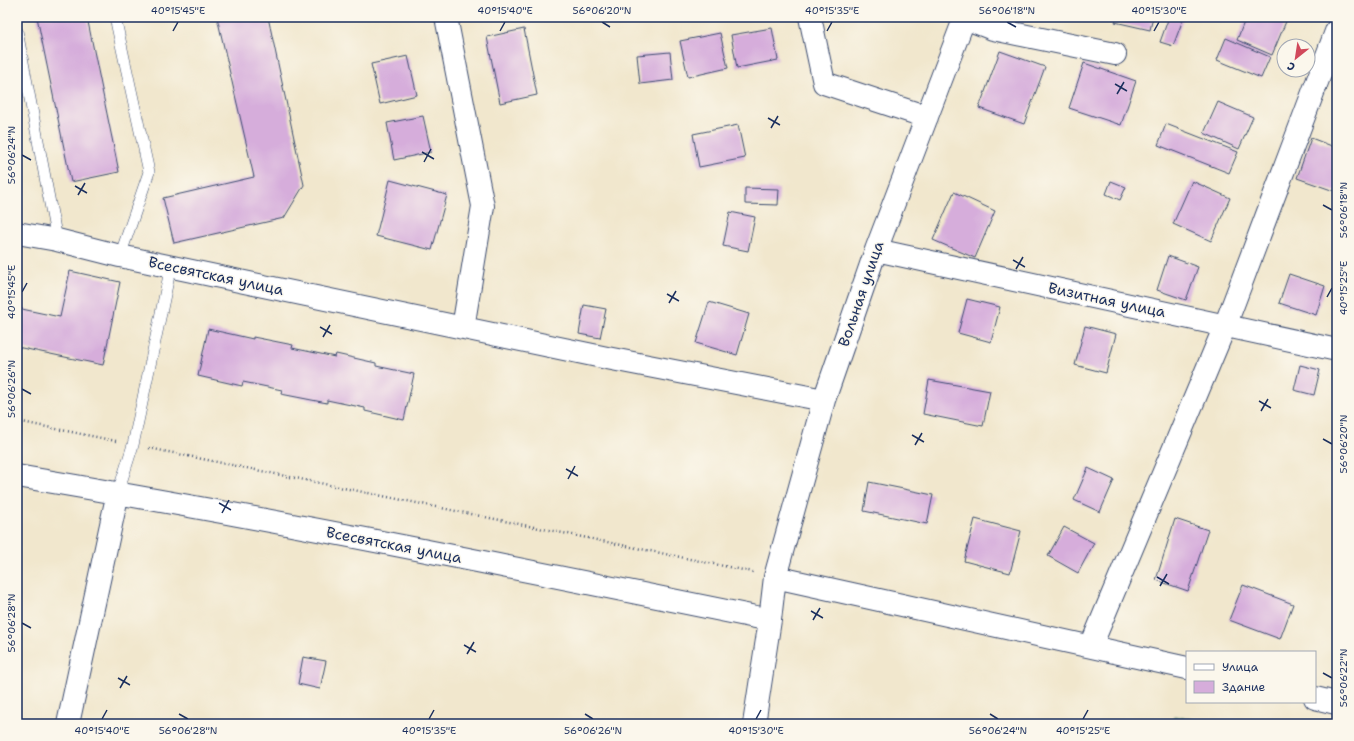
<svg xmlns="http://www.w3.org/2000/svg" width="1354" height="741" font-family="'Shantell Sans',sans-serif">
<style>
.forest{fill:#72be86;stroke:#467672}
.building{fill:#d6addb}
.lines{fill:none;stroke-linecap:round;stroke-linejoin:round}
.lane-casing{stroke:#3b4b6f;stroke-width:12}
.street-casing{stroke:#3b4b6f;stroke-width:24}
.path{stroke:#3b4b6f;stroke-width:2.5;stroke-dasharray:1 3;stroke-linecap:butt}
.lane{stroke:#fff;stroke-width:11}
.street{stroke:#fff;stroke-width:22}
.ticks{fill:none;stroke:#1b2f5e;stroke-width:1.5}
.labels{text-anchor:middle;stroke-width:3;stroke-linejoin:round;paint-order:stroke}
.street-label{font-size:15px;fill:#1b2f5e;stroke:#fbf7ec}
.neatline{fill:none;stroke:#1b2f5e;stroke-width:1.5}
.ticks-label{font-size:10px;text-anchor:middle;fill:#1b2f5e}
</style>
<rect width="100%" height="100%" fill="#fbf7ec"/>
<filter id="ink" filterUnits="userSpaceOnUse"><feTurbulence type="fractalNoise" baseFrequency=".025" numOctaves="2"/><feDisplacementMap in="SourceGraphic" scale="8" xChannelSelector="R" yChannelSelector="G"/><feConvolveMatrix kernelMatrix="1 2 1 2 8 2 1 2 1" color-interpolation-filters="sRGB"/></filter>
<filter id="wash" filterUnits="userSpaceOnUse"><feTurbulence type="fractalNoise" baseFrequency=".012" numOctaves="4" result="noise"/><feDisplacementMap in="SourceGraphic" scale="16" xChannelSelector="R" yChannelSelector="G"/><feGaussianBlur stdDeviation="0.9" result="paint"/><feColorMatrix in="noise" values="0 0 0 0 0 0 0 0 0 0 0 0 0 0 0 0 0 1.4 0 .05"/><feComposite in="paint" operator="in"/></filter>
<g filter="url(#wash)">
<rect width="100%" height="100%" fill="#f1e7cd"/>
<path class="forest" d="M 1174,716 L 1215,724 L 1172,724 Z"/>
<g id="blocks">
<path class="building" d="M 37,17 L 87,17 L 119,172 L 71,182 Z
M 217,17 L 268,17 L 304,185 L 284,218 L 174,243 L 163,198 L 254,177 Z
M 1117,17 L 1153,17 L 1150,30 L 1115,22 Z
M 1169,17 L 1184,17 L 1173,46 L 1160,42 Z
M 1246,17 L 1282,17 L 1287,19 L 1272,55 L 1237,40 Z
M 772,28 L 778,60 L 737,68 L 731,35 Z
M 524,29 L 537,95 L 500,103 L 487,37 Z
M 720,33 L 728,68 L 688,77 L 680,41 Z
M 1226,38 L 1270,57 L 1261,78 L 1217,60 Z
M 1000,51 L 1045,67 L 1024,124 L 979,108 Z
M 670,52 L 673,80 L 640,84 L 637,55 Z
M 408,56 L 417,95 L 380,104 L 371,64 Z
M 1084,63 L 1136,81 L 1121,125 L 1069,108 Z
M 1218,102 L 1253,117 L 1239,149 L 1204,133 Z
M 423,116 L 431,152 L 394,160 L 387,123 Z
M 1166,124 L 1238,152 L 1229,173 L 1158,145 Z
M 738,125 L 745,158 L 699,167 L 693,134 Z
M 1311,138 L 1337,148 L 1337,192 L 1297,178 Z
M 390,180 L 447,195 L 432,250 L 376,236 Z
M 1111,181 L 1126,187 L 1120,200 L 1106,194 Z
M 1192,181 L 1230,198 L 1211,241 L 1173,224 Z
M 745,188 L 779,189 L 778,205 L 745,204 Z
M 954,192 L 995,211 L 975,258 L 933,240 Z
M 730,212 L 755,217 L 748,251 L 723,246 Z
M 1168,256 L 1198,267 L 1186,300 L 1157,290 Z
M 70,271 L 120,282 L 103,365 L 17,347 L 17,308 L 60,317 Z
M 1289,274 L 1325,286 L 1316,315 L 1279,303 Z
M 967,299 L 1000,307 L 991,342 L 958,333 Z
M 709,302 L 749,314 L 737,355 L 696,343 Z
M 584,305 L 606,309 L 600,338 L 579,334 Z
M 1085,326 L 1116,334 L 1106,373 L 1075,365 Z
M 208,329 L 253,339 L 253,337 L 293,345 L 292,348 L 335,357 L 336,354 L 376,363 L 376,366 L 414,374 L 404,420 L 365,411 L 365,408 L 327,400 L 327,403 L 281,394 L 282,390 L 243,382 L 242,386 L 198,376 Z
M 1300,365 L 1320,370 L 1314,395 L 1294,390 Z
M 929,380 L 990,391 L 983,426 L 923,414 Z
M 1088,468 L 1114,480 L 1100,512 L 1074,500 Z
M 869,482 L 933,495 L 927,524 L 864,511 Z
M 975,519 L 1021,531 L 1010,573 L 964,561 Z
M 1175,519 L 1208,530 L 1188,591 L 1156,580 Z
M 1064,527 L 1094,543 L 1078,573 L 1048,556 Z
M 1243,585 L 1293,604 L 1280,639 L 1229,620 Z
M 303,657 L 326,661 L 320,689 L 298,684 Z"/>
</g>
</g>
<g filter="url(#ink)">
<use href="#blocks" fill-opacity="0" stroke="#3b4b6f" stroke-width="1"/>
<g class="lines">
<defs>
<path id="lane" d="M 115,17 L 149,172 L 120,256
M 17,31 L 57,240
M 118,492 L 133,445 L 171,266"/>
<path id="street" d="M 446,17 L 483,206 L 463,328
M 810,17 L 824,83 L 927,117
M 965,18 L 993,29 L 1115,54
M 17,233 L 57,240 L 120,256 L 607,358 L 824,400
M 876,250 L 1337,350
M 17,476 C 269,518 520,569 770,620
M 775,577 L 1187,668
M 1091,646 L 1225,326 L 1337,29
M 1315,698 L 1336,703 L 1337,701
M 68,724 L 118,492
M 754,724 L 770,620 L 775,577 L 824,400 L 876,250 L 965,17"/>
</defs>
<use href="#lane" class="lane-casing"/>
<use href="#street" class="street-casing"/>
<path class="path" d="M 17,421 L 116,441
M 149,448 L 753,572"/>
<use href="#lane" class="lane"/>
<use href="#street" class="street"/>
</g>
</g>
<path class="ticks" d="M 602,22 L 610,27M 1007,22 L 1016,27M 173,31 L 178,22M 500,31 L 505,22M 827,31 L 832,22M 1154,31 L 1159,22M 1115,84 L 1127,91M 1117,94 L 1124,82M 768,118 L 780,125M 771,128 L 778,116M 422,152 L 434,159M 22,155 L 31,160M 424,162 L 431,149M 75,186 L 87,193M 78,195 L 85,183M 1323,205 L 1332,210M 1013,260 L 1025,267M 1016,269 L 1023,257M 22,292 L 27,283M 667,294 L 679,301M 1327,297 L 1332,288M 669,303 L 676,291M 320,327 L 332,334M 323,337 L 330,325M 22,389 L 31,394M 1259,401 L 1271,408M 1261,411 L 1268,399M 912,435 L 924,442M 1323,439 L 1332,444M 915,445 L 922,433M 566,469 L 578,476M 568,479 L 575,466M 219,503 L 231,510M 222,513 L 229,500M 1157,577 L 1169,584M 1160,586 L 1167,574M 811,611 L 823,618M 813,620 L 820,608M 22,623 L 31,628M 464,645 L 476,652M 467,654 L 474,642M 1323,673 L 1332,678M 118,678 L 130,685M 120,688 L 127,676M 179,714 L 188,719M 585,714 L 593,719M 990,714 L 998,719M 102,719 L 107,710M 429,719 L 434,710M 756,719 L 761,710M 1083,719 L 1088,710"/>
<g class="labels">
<g class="street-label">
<text transform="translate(216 276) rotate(12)" y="5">Всесвятская улица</text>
<text transform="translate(861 294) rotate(-71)" y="5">Вольная улица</text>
<text transform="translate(1107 300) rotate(12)" y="5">Визитная улица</text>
<text transform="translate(394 545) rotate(11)" y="5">Всесвятская улица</text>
</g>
</g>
<rect width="1354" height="741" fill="none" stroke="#fbf7ec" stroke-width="44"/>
<rect x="1186" y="651" width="130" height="52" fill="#fbf7ec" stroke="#a1a7b3"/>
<rect x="1194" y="664" width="20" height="6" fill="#ffffff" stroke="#a1a7b3"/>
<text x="1222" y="671" font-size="12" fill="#1b2f5e">Улица</text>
<rect x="1194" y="681" width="20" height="12" fill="#d6addb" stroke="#a1a7b3"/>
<text x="1222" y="691" font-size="12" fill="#1b2f5e">Здание</text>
<g transform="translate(1296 58) rotate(210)"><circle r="19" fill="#fbf7ec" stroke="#a1a7b3"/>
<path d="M0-3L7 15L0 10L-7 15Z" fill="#d1495b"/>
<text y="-6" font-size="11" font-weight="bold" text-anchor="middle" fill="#1b2f5e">С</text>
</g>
<rect x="22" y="22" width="1310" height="697" class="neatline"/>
<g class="ticks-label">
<text x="178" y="14">40°15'45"E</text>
<text x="505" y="14">40°15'40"E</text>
<text x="602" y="14">56°06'20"N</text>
<text x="832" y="14">40°15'35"E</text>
<text x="1007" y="14">56°06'18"N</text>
<text x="1159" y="14">40°15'30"E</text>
<text transform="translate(11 155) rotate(-90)" y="4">56°06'24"N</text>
<text transform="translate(1343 210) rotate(-90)" y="4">56°06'18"N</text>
<text transform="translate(1343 288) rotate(-90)" y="4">40°15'25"E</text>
<text transform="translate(11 292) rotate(-90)" y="4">40°15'45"E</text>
<text transform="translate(11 389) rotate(-90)" y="4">56°06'26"N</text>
<text transform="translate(1343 444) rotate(-90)" y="4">56°06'20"N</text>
<text transform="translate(11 623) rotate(-90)" y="4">56°06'28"N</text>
<text transform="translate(1343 678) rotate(-90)" y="4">56°06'22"N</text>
<text x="102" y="734">40°15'40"E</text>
<text x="188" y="734">56°06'28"N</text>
<text x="429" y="734">40°15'35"E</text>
<text x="593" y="734">56°06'26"N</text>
<text x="756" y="734">40°15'30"E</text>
<text x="998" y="734">56°06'24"N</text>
<text x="1083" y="734">40°15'25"E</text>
</g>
</svg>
